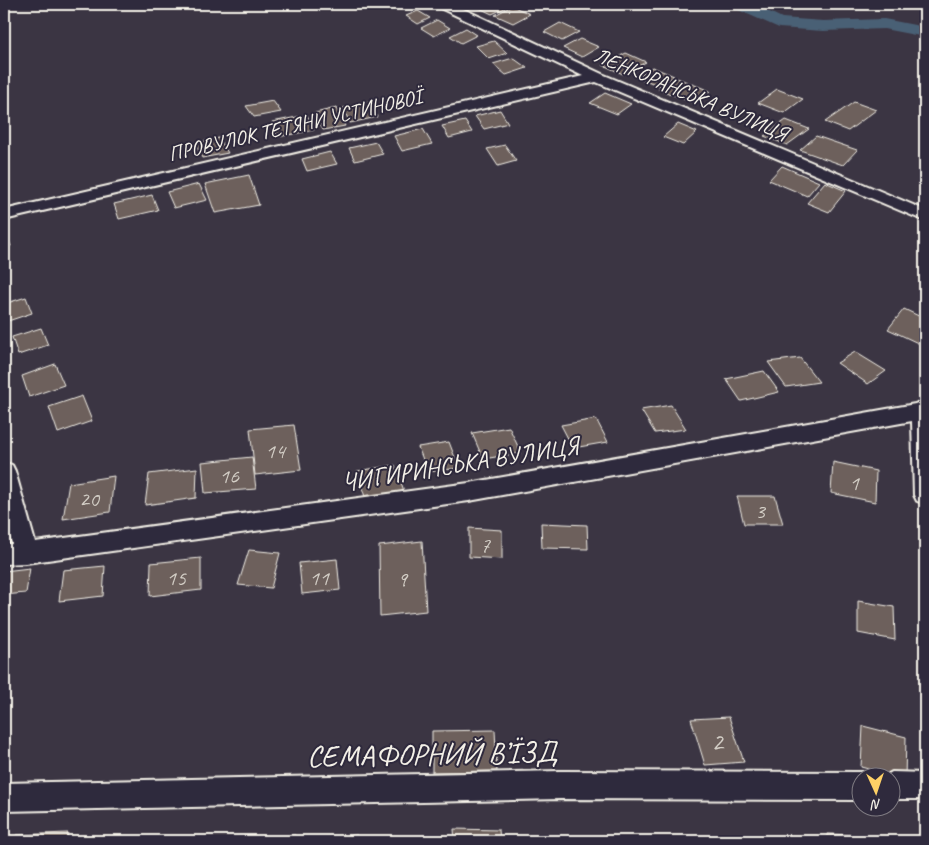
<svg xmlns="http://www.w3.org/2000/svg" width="929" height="845" font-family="Caveat,sans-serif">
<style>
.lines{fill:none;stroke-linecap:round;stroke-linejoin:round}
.canal{fill:#4a6175;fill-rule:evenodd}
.building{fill:#6d605c;stroke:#f4f1e8}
.minor-casing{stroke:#f4f1e8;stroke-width:4}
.minor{fill:#2f2a3d;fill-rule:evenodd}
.labels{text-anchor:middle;stroke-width:4;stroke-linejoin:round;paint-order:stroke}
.far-street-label{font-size:21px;fill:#f4f1e8;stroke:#2f2a3d}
.number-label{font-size:22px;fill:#d2cdc5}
.street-label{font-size:25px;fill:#f4f1e8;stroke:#2f2a3d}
.near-number-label{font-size:26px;fill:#d2cdc5}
.near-street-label{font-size:30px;fill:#f4f1e8;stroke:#2f2a3d}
</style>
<rect width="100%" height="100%" fill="#3b3543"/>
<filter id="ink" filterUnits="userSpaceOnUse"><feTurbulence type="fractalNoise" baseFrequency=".02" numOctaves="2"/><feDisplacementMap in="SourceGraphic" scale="10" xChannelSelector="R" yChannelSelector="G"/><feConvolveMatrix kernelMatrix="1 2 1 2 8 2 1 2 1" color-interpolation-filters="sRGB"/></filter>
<g filter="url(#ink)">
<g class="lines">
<path class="canal" d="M 732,4 L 753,4 L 782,18 L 823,21 L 884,19 L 925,27 L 925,37 L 884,29 L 823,31 L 779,28 L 734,8 Z"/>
</g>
<path class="building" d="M 356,4 L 381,4 L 364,10 Z
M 480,4 L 505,4 L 509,6 L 492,14 L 475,6 Z
M 512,6 L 530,14 L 513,23 L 495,15 Z
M 418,11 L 430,18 L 418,24 L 406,16 Z
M 437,20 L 450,28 L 434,36 L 421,28 Z
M 560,23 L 579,32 L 562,41 L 544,32 Z
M 466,28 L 477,35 L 461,43 L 450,36 Z
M 580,39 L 599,47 L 582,57 L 563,48 Z
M 494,41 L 507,53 L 489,59 L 476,46 Z
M 626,53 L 646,62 L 623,74 L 603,65 Z
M 513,58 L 527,68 L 506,75 L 493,64 Z
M 652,67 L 674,76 L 660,86 L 637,77 Z
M 677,78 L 710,91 L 691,102 L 658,89 Z
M 777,89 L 803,99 L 784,113 L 758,103 Z
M 605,93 L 631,104 L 617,114 L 590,103 Z
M 273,101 L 281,112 L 254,117 L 246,106 Z
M 369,102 L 377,117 L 350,123 L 343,108 Z
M 854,102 L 876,110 L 848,131 L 825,122 Z
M 336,108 L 345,126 L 323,130 L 315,113 Z
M 500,110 L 508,123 L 484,129 L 475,116 Z
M 307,115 L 314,130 L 278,137 L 272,122 Z
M 786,120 L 809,129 L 787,145 L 764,136 Z
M 465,121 L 472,132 L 449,138 L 442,126 Z
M 678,124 L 697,132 L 683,145 L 663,137 Z
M 423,129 L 432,144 L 402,151 L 394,136 Z
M 816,136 L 857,150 L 843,165 L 800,150 Z
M 219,138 L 228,153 L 202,158 L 195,143 Z
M 376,142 L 383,154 L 355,161 L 349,148 Z
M 505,145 L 516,161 L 498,166 L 487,149 Z
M 330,152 L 337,164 L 307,171 L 302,159 Z
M 782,166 L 819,182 L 807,196 L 769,180 Z
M 249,175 L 259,205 L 215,213 L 205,184 Z
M 825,182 L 846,191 L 829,212 L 807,203 Z
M 199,184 L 207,200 L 174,208 L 167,192 Z
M 152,195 L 158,210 L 119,219 L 114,204 Z
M 7,235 L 11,246 L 4,248 L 4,236 Z
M 26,297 L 32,313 L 5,322 L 4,304 Z
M 904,309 L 925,319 L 925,337 L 920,344 L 888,329 Z
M 41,328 L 48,345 L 18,355 L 12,337 Z
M 855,352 L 886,371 L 868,384 L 837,363 Z
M 800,358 L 819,382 L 786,387 L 768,362 Z
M 55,364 L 64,385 L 29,397 L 22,376 Z
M 764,371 L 779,392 L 741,401 L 726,379 Z
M 82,396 L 92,421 L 58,433 L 49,407 Z
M 671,405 L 686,429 L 655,433 L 641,410 Z
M 596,419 L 608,442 L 573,448 L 561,425 Z
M 294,425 L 301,470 L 255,475 L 250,429 Z
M 509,427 L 521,453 L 483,459 L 472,433 Z
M 449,442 L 459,468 L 428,472 L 418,447 Z
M 252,457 L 256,489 L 205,493 L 202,462 Z
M 833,462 L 876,471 L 875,502 L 831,493 Z
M 395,465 L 404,491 L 365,497 L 357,471 Z
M 197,468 L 196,498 L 145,505 L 149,474 Z
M 114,476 L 110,512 L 63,519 L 69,483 Z
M 737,496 L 775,496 L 783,524 L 744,524 Z
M 541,523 L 587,525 L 588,549 L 542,548 Z
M 469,528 L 502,530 L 502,559 L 469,557 Z
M 422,541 L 426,611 L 380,616 L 379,546 Z
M 249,550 L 280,553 L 271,588 L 238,585 Z
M 201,558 L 201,590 L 150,596 L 151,563 Z
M 337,559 L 340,590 L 302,594 L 299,563 Z
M 105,566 L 103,596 L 59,601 L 63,570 Z
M 30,568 L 26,593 L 4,595 L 4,571 Z
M 858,601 L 894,607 L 895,640 L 858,633 Z
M 729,717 L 744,762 L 705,765 L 691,719 Z
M 863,726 L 906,737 L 905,779 L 861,767 Z
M 495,730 L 497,771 L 432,772 L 432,731 Z
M 454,829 L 499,830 L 500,841 L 455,841 Z
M 68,833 L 66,841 L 15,841 L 17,835 Z
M 827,834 L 880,836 L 882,841 L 828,841 Z
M 295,835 L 295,841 L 246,841 L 246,839 Z
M 357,835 L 357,841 L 306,841 L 306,839 Z"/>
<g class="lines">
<defs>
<path id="minor" d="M 436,4 L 453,4 L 602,74 L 925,210 L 925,221 L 596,82 L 4,220 L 4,210 L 583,76 L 438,7 Z
M 925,399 L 925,504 L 917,501 L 914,495 L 912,421 L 469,501 L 26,563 L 4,564 L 4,544 L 12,544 L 4,513 L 4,462 L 12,465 L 15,471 L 35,542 L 469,483 L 915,404 Z
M 560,771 L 862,772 L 872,778 L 862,778 L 862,800 L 560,799 L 4,811 L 4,783 Z
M 892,772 L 925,773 L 925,799 L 892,799 L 892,778 L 882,778 Z"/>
</defs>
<use href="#minor" class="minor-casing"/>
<use href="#minor" class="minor"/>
</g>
</g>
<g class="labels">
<g class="far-street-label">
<text transform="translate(691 94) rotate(23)" y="7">ЛЕНКОРАНСЬКА ВУЛИЦЯ</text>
<text transform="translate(295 125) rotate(-13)" y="7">ПРОВУЛОК ТЕТЯНИ УСТИНОВОЇ</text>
</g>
<g class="number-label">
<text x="275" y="458">14</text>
<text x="229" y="483">16</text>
<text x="854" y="490">1</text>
<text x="89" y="506">20</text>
<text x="760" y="518">3</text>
<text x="485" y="552">7</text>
<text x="176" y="585">15</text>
<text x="319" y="585">11</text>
<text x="402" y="586">9</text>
</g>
<g class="street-label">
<text transform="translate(460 463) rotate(-9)" y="9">ЧИГИРИНСЬКА ВУЛИЦЯ</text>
</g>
<g class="near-number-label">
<text x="717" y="750">2</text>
</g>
<g class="near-street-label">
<text transform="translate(432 754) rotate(-1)" y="10">СЕМАФОРНИЙ В’ЇЗД</text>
</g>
</g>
<rect width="929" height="845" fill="none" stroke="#2f2a3d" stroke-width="20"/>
<rect x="10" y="10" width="909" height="825" fill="none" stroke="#f4f1e8" stroke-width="2" filter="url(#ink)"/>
<g transform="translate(876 792) rotate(177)"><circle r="24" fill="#2f2a3d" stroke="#7e7a81"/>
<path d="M0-4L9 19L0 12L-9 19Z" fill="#ffd166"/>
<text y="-8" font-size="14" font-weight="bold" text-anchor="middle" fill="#f4f1e8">N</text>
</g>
</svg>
